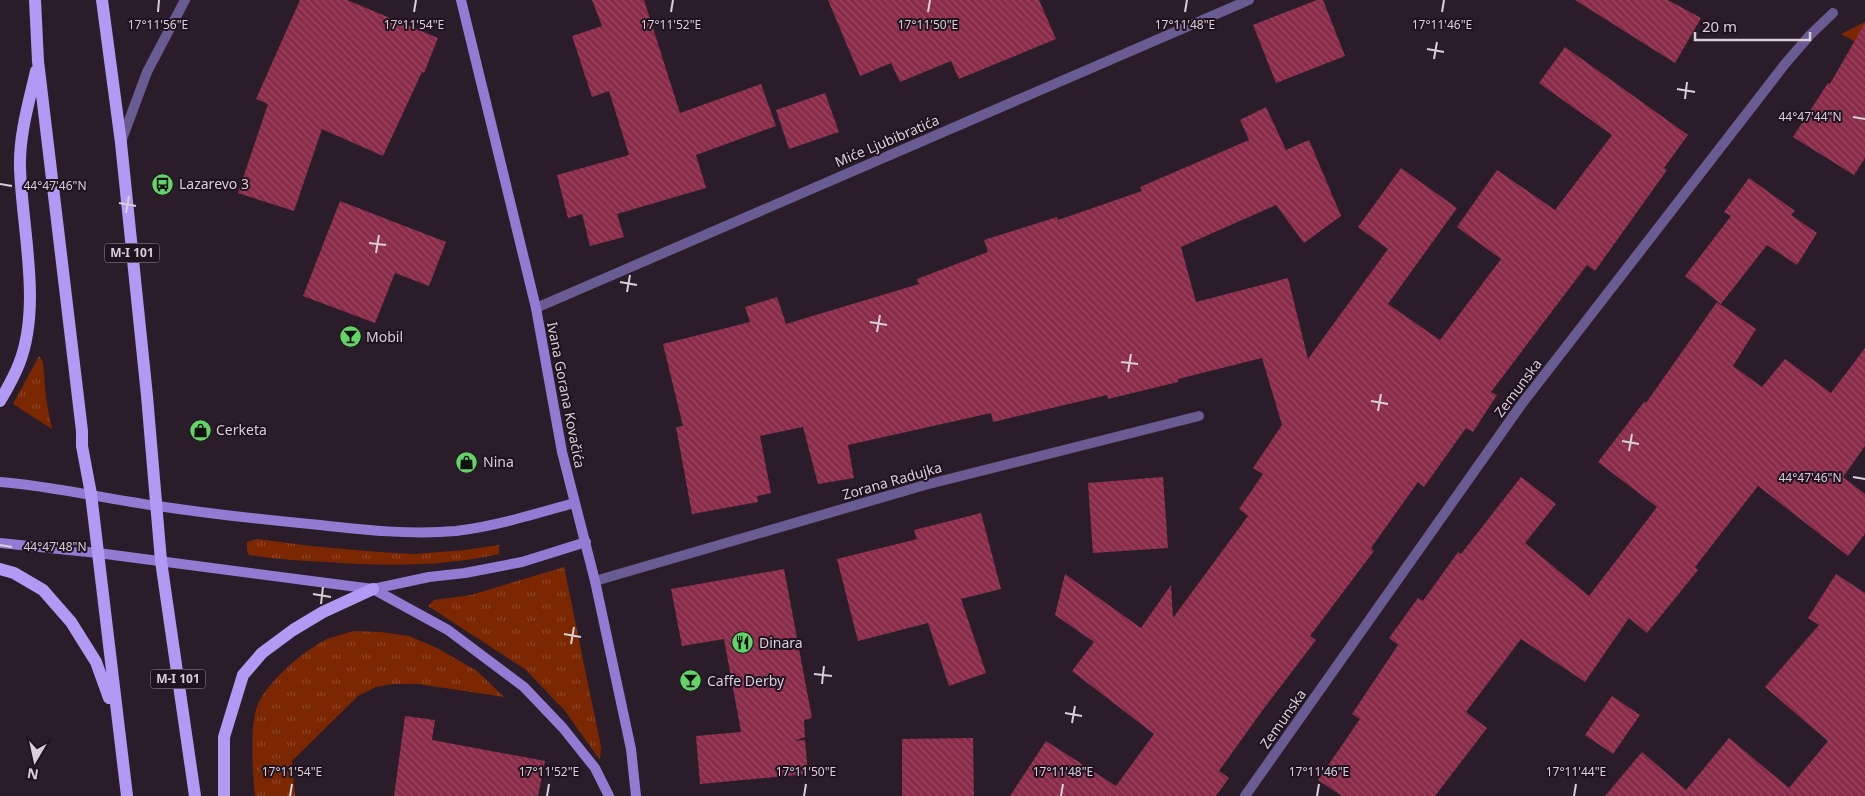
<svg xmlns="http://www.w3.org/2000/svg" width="1865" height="796" font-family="'Noto Sans',sans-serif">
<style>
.grass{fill:url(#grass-tufts)}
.building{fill:url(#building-back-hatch)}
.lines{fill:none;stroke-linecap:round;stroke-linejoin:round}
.street{stroke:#695c92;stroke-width:10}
.secondary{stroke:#937bd3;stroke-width:10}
.primary{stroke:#b19af4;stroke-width:12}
.ticks{fill:none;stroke:#d8cfd7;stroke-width:2}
.labels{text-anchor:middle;stroke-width:4;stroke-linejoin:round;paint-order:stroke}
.shield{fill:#20131f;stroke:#a197a0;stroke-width:1}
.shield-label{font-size:12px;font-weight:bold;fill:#d8cfd7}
.street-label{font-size:14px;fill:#d8cfd7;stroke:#20131f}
.poi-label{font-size:14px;fill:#d8cfd7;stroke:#20131f;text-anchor:start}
.ticks-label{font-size:12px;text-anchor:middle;fill:#d8cfd7;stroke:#20131f;stroke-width:4;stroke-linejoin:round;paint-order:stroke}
</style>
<defs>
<pattern id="grass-tufts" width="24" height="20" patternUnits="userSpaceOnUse" patternTransform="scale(1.25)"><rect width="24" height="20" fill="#7a2702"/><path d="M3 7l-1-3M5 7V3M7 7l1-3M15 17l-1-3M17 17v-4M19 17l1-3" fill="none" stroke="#8c4526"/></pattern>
<pattern id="building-back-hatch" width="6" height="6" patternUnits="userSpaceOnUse" patternTransform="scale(1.25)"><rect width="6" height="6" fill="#892b49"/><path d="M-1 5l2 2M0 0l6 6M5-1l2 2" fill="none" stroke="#994962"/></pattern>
</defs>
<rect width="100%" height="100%" fill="#2a1d29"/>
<path class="grass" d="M 1865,22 L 1865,47 L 1841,34 Z
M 39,356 L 43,362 L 46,399 L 52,429 L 13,404 Z
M 257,539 L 311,546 L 378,552 L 415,554 L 465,550 L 499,545 L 499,554 C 442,567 383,566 325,562 C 300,561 274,559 249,555 L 247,550 L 247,542 Z
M 564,567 L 601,747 L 600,760 L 565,711 L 526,670 L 428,606 L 434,600 L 471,595 Z
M 353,631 L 380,632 L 409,636 L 437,648 L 477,671 L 504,697 L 418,684 L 392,684 L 376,687 L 358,696 L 292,761 L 295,796 L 255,796 C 253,774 249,725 258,704 C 270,679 302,652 327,639 C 335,636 345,634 353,631 Z"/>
<path class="building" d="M 300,0 L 347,0 L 438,38 L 424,73 L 422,72 L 383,156 L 322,129 L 294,211 L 238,193 L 268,104 L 256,99 Z
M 592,0 L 644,0 L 680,113 L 761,84 L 776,126 L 696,155 L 706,188 L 617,214 L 624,237 L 590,246 L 582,214 L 568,218 L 557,175 L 629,155 L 609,91 L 592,97 L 572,36 L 602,26 Z
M 828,0 L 1039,0 L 1056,39 L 959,79 L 951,61 L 900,82 L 891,63 L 860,76 Z
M 1317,0 L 1323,0 L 1345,56 L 1276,83 L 1253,25 Z
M 1575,0 L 1668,0 L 1701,18 L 1675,63 Z
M 1865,23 L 1865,158 L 1854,175 L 1793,137 L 1828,83 L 1830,84 Z
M 1565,47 L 1688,135 L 1664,168 L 1667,170 L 1595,271 L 1587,265 L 1491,392 L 1497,395 L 1473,432 L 1466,428 L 1424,487 L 1418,482 L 1371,548 L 1374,551 L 1310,636 L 1316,640 L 1262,711 L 1219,771 L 1229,778 L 1216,796 L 1010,796 L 1046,741 L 1116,786 L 1154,734 L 1072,671 L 1094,642 L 1055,615 L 1065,574 L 1141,628 L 1171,585 L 1173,618 L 1248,516 L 1239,509 L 1263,474 L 1253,468 L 1282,425 L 1262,358 L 1178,379 L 1178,382 L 1108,399 L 1107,395 L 993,422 L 991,413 L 848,445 L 854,478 L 818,484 L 803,427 L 760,436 L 771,493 L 757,496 L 758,502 L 692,514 L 676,427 L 683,426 L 663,344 L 750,322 L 745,307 L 777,297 L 786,324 L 919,284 L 917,279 L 988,252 L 984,240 L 1057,217 L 1058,220 L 1142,191 L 1140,187 L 1249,140 L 1240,120 L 1266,107 L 1286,150 L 1309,140 L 1341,216 L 1304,243 L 1276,205 L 1181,247 L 1196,302 L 1288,278 L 1308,359 L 1388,249 L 1358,227 L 1401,168 L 1457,208 L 1388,304 L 1440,340 L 1501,259 L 1457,227 L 1497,170 L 1555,210 L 1612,135 L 1539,83 Z
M 825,93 L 839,132 L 789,149 L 776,110 Z
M 1749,178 L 1795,211 L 1791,215 L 1817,233 L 1797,265 L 1767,245 L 1721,304 L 1685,276 L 1731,216 L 1724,212 Z
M 340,201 L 446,242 L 429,286 L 395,273 L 375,323 L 303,296 Z
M 1717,302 L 1756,329 L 1733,366 L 1762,387 L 1785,359 L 1831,393 L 1865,348 L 1865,446 L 1843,477 L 1865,494 L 1865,534 L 1848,556 L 1758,486 L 1695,567 L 1698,570 L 1647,633 L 1629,618 L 1585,682 L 1521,639 L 1466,712 L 1487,728 L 1435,796 L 1342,796 L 1318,780 L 1360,719 L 1352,714 L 1398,645 L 1389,638 L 1418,598 L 1423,601 L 1458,552 L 1461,554 L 1521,477 L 1556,504 L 1525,543 L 1589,596 L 1657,507 L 1598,462 L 1644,402 L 1646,403 Z
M 1163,477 L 1168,548 L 1093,553 L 1088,483 Z
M 981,513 L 1001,589 L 961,599 L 986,673 L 949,686 L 928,623 L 858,641 L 837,559 L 917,539 L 914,530 Z
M 784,569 L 812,718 L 804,720 L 805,737 L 794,741 L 805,740 L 808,774 L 700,784 L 696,736 L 741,732 L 724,639 L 682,646 L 671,589 Z
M 1836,574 L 1865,593 L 1865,796 L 1605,796 L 1642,752 L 1686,790 L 1729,738 L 1789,788 L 1828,741 L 1765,687 L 1819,625 L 1808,618 Z
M 1612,696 L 1640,715 L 1613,754 L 1585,735 Z
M 405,716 L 435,720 L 432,740 L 545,761 L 538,796 L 394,796 Z
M 973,738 L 974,796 L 902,796 L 902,739 Z"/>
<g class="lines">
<path class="street" d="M 121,142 L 147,72 L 185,0
M 536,308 L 1249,0
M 595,581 L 925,485 L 1199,416
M 1245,796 L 1521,405 L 1785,64 L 1810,35 L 1833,13"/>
<path class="secondary" d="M 461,0 L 536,308 L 562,452 L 595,581 L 631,749 L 636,796
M 0,482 C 53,486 105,499 158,506 C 211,514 266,520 320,525 C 364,530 411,535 456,531 C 496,526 535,514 574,503
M 0,543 L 98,553 L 373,589 L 448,630 L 524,687 L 563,728 L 595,768 L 609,796
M 373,589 L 429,577 L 465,573 L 522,562 L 586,542"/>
<path class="primary" d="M 35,0 L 38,61 L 82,431 L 82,446 L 91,494 L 127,796
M 102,0 L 121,143 L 147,396 L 161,561 L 195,796
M 0,401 C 7,389 14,377 19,364 C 42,306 22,229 20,168 C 19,135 29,102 36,71
M 0,569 L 14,573 L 43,590 L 71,622 L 96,662 L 109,698
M 224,796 L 224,737 L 243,675 L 262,653 L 293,630 L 323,612 L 373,589"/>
</g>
<path class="ticks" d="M 158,12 L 159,0M 414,12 L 416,0M 671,12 L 673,0M 928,12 L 930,0M 1185,12 L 1187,0M 1442,12 L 1444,0M 1427,49 L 1444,52M 1434,59 L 1437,42M 1677,89 L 1695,92M 1685,99 L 1687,82M 1853,117 L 1865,119M 0,184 L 12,186M 119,203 L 136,206M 126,213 L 129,196M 369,243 L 386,245M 376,253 L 379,235M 620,282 L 637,285M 627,292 L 630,275M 870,322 L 887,325M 877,332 L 880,315M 1121,362 L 1138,364M 1128,372 L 1131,354M 1371,401 L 1388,404M 1378,411 L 1381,394M 1622,441 L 1639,444M 1629,451 L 1632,434M 1853,477 L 1865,479M 0,545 L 12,547M 313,594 L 331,597M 321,604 L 323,587M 564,634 L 581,637M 571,644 L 574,627M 814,674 L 832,676M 822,684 L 824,666M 1065,713 L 1082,716M 1072,723 L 1075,706M 290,796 L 292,784M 547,796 L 549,784M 804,796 L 806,784M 1061,796 L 1063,784M 1317,796 L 1319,784M 1574,796 L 1576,784"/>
<defs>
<symbol id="bus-disc" viewBox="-11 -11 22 22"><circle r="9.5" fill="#63d468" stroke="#20131f"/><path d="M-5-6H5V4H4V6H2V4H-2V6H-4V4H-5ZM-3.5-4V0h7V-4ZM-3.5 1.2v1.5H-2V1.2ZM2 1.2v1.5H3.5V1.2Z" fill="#111"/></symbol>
<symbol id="bar-disc" viewBox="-11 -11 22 22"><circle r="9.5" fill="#63d468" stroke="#20131f"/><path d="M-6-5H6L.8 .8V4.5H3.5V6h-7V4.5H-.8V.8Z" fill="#111"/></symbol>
<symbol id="shop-disc" viewBox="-11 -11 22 22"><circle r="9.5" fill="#63d468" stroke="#20131f"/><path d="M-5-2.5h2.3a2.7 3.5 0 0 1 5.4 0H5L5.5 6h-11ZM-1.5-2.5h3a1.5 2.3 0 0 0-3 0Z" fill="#111"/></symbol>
<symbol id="restaurant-disc" viewBox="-11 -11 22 22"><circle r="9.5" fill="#63d468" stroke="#20131f"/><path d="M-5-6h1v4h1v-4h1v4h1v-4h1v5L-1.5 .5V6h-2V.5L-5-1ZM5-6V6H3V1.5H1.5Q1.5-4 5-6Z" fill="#111"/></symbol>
</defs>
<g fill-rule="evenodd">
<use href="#bus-disc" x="150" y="172" width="25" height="25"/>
<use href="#bar-disc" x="338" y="324" width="25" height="25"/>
<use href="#shop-disc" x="188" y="418" width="25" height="25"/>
<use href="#shop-disc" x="454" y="450" width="25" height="25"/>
<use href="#restaurant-disc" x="730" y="630" width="25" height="25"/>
<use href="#bar-disc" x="678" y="668" width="25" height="25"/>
</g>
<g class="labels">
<g class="shield">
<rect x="104.5" y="243.5" width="55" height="19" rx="4"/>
<rect x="150.5" y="669.5" width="55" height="19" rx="4"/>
</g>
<g class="shield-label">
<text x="132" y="257">M-I 101</text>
<text x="178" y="683">M-I 101</text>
</g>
<g class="street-label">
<text transform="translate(887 141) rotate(-23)" y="5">Miće Ljubibratića</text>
<text transform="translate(1518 388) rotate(-53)" y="5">Zemunska</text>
<text transform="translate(566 395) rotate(79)" y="5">Ivana Gorana Kovačića</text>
<text transform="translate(892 481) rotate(-16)" y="5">Zorana Radujka</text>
<text transform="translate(1283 719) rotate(-55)" y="5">Zemunska</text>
</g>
<g class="poi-label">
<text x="179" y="189">Lazarevo 3</text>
<text x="366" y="342">Mobil</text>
<text x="216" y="435">Cerketa</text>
<text x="483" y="467">Nina</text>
<text x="759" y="648">Dinara</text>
<text x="707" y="686">Caffe Derby</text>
</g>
</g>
<g class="ticks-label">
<text x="158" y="29">17°11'56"E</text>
<text x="414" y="29">17°11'54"E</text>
<text x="671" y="29">17°11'52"E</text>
<text x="928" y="29">17°11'50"E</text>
<text x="1185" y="29">17°11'48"E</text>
<text x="1442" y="29">17°11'46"E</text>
<text x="1810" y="121">44°47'44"N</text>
<text x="55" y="190">44°47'46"N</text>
<text x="1810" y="482">44°47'46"N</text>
<text x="55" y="551">44°47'48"N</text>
<text x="292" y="776">17°11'54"E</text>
<text x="549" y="776">17°11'52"E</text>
<text x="806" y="776">17°11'50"E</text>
<text x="1063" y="776">17°11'48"E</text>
<text x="1319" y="776">17°11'46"E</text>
<text x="1576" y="776">17°11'44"E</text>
</g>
<g transform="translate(35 761) rotate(189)" stroke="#20131f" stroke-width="4" paint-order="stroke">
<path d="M0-4L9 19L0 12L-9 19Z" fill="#d8cfd7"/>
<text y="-8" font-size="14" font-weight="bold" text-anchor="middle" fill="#d8cfd7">N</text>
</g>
<path d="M1695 32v8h115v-8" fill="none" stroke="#d8cfd7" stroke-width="2.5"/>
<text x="1702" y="32" font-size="15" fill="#d8cfd7" stroke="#20131f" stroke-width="4" paint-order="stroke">20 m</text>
</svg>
